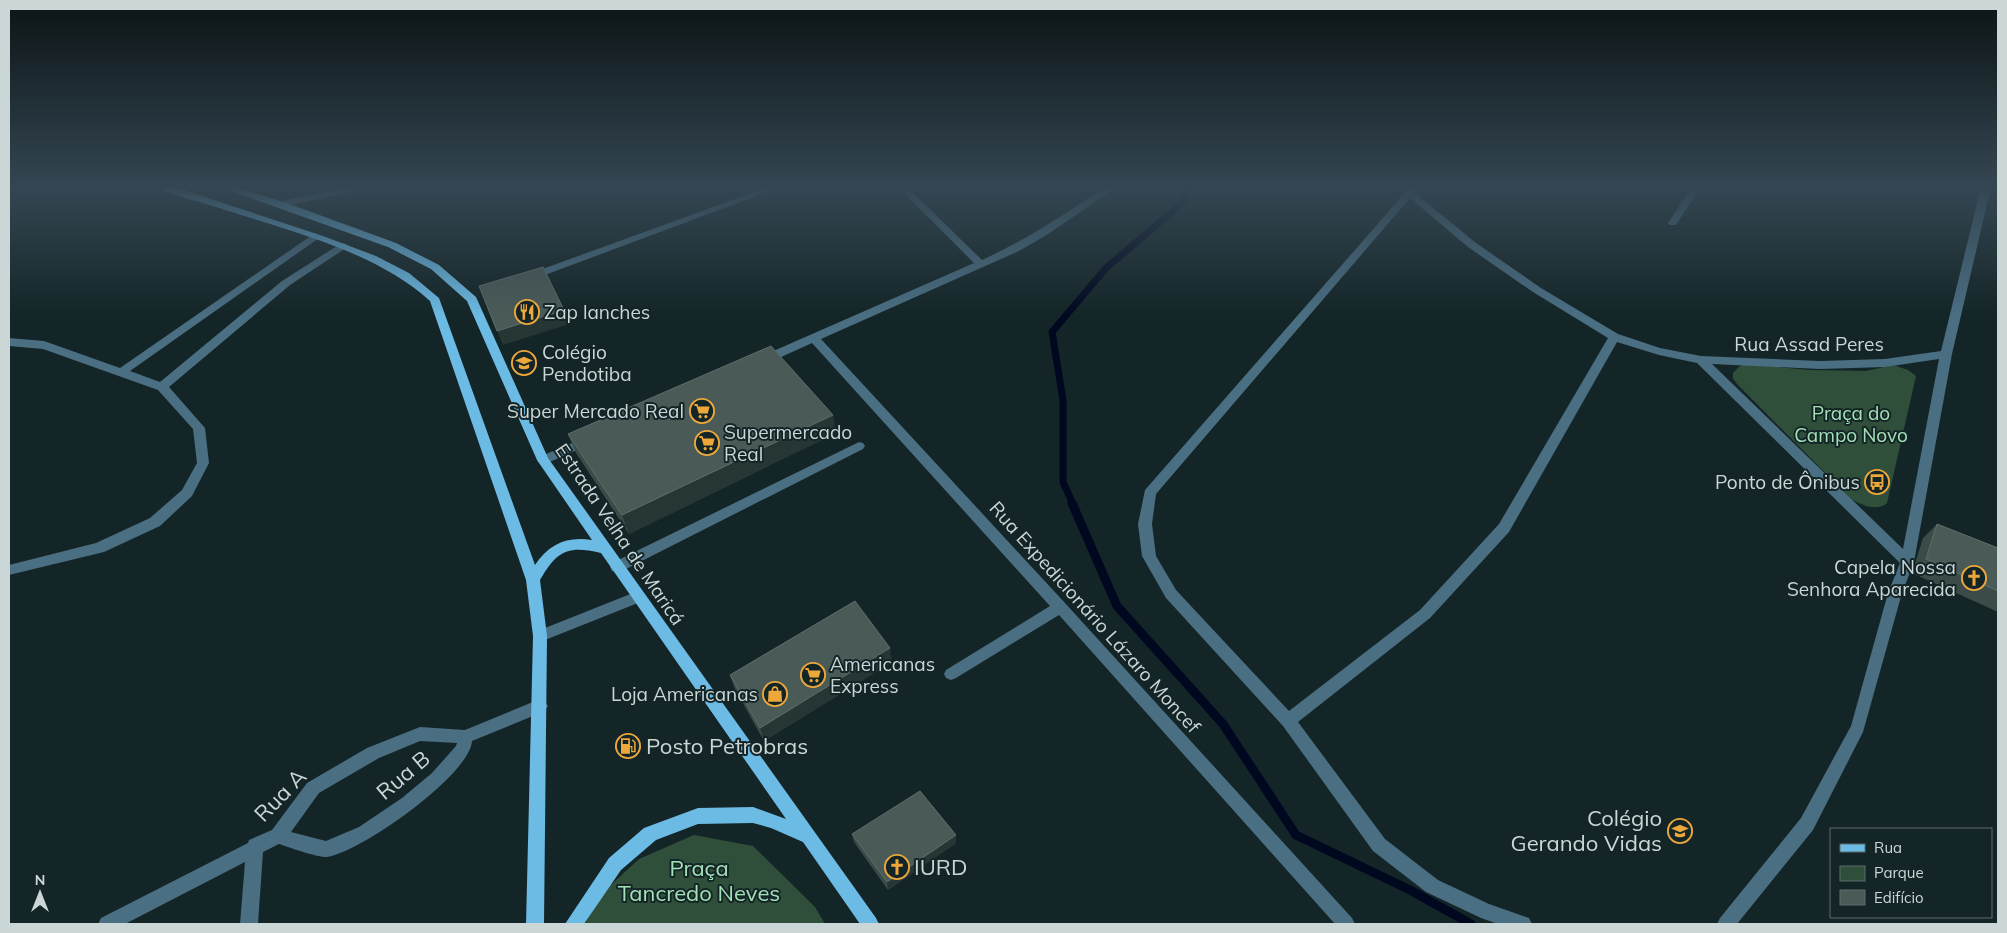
<svg xmlns="http://www.w3.org/2000/svg" width="2007" height="933" font-family="Mulish,sans-serif">
<style>
.green{fill:#304f3a}
.lines{fill:none;stroke-linecap:round;stroke-linejoin:round}
.stream-far1{stroke:#000820;stroke-width:7}
.stream{stroke:#000820;stroke-width:9}
.minor{fill:#4a6e82;fill-rule:evenodd}
.major{fill:#6cbbe5;fill-rule:evenodd}
.wall{fill:#3b4b48}
.shaded-wall{fill:#253634}
.building{fill:#4a5a57;stroke:#5e6e6b}
.labels{text-anchor:middle;stroke-width:4;stroke-linejoin:round;paint-order:stroke}
.poi-label{font-size:19px;fill:#cbd6d7;stroke:#142527;text-anchor:start}
.street-label{font-size:19px;fill:#cbd6d7;stroke:#142527}
.park-label{font-size:19px;fill:#a3e0b5;stroke:#142527}
.near-poi-label{font-size:22px;fill:#cbd6d7;stroke:#142527;text-anchor:start}
.near-street-label{font-size:22px;fill:#cbd6d7;stroke:#142527}
.near-park-label{font-size:22px;fill:#a3e0b5;stroke:#142527}
</style>
<rect width="100%" height="100%" fill="#142527"/>
<path class="green" d="M 1749,364 L 1809,370 L 1866,371 L 1893,365 L 1908,370 L 1916,376 L 1887,503 C 1877,512 1861,505 1851,499 L 1737,384 L 1733,378 L 1733,373 L 1741,365 Z
M 694,835 L 753,846 L 815,907 L 825,924 L 585,924 L 603,892 L 639,859 Z"/>
<g class="lines">
<path class="stream-far1" d="M 1073,504 L 1063,482 L 1063,400 L 1052,332 L 1106,268 L 1181,204 L 1188,187"/>
<path class="stream" d="M 1072,503 L 1117,606 L 1223,724 L 1296,835 L 1410,890 L 1471,924"/>
<path class="minor" d="M 350,187 L 367,187 L 362,190 L 281,207 L 276,204 L 281,201 Z
M 768,187 L 781,187 L 534,279 L 526,279 L 525,277 L 526,275 Z
M 898,187 L 907,187 L 982,260 C 1026,240 1066,213 1106,187 L 1117,187 L 1045,236 L 1019,251 L 821,339 L 1065,603 L 1352,918 L 1355,924 L 1335,924 L 1059,615 L 956,678 L 951,680 L 946,678 L 944,674 L 946,670 L 1050,606 L 812,343 L 768,363 L 760,363 L 758,360 L 760,357 L 974,263 Z
M 1410,187 L 1419,187 L 1415,193 L 1476,243 L 1541,288 L 1618,334 L 1660,348 L 1701,356 L 1820,361 L 1885,359 L 1941,351 L 1981,187 L 1991,187 L 1952,354 L 1914,562 L 1902,593 L 1863,732 L 1813,830 L 1737,924 L 1717,924 L 1720,918 L 1801,818 L 1851,726 L 1888,593 L 1900,563 L 1697,363 L 1659,355 L 1617,342 L 1509,532 L 1430,618 L 1298,722 L 1385,839 L 1438,880 L 1489,904 L 1529,918 L 1532,924 L 1498,924 L 1481,918 L 1426,892 L 1373,851 L 1283,726 L 1166,598 L 1142,556 L 1138,524 L 1145,490 ZM 1410,198 L 1468,247 L 1533,292 L 1608,338 L 1499,524 L 1420,610 L 1289,711 L 1176,590 L 1156,556 L 1152,524 L 1156,494 ZM 1939,359 L 1903,549 L 1712,364 L 1820,369 L 1885,367 Z
M 1692,187 L 1701,187 L 1676,225 L 1670,225 L 1668,223 Z
M 315,233 L 320,236 L 319,238 L 130,371 L 160,382 L 282,281 L 340,244 L 344,243 L 349,246 L 290,285 L 169,387 L 205,428 L 209,463 L 192,496 L 160,526 L 104,552 L 9,575 L 9,565 L 96,543 L 150,518 L 182,490 L 197,463 L 193,429 L 158,390 L 43,349 L 9,346 L 9,338 L 44,341 L 120,368 Z
M 589,436 L 595,440 L 593,443 L 543,465 L 539,463 L 537,460 L 539,457 Z
M 859,442 L 863,443 L 865,446 L 863,449 L 622,571 L 617,572 L 612,571 L 610,567 L 612,563 Z
M 638,591 L 643,593 L 645,597 L 643,601 L 540,642 L 535,640 L 533,636 L 535,632 Z
M 540,699 L 545,701 L 548,706 L 545,711 L 472,741 C 470,775 361,852 327,857 C 319,858 288,847 279,844 L 263,852 L 258,924 L 240,924 L 245,862 L 125,924 L 98,924 L 101,918 L 248,843 L 249,840 L 272,830 L 307,783 L 367,748 L 420,727 L 465,730 ZM 420,741 L 457,743 L 456,746 L 432,773 L 402,798 L 359,827 L 326,841 L 291,832 L 319,793 L 379,758 Z"/>
<path class="major" d="M 158,187 L 172,187 L 184,190 L 323,236 L 376,256 L 409,273 L 439,298 L 535,565 C 549,544 567,536 592,540 L 537,460 L 467,301 L 431,269 L 388,247 L 220,187 L 234,187 L 284,202 L 396,243 L 439,265 L 476,297 L 548,458 L 876,918 L 879,924 L 860,924 L 803,842 L 771,828 L 753,823 L 698,824 L 656,840 L 621,870 L 584,924 L 565,924 L 609,858 L 644,828 L 698,808 L 753,807 L 786,819 L 601,553 C 567,545 557,551 540,580 L 547,636 L 544,924 L 526,924 L 533,636 L 526,580 L 430,301 C 375,251 290,231 219,208 C 206,203 167,195 158,187 Z"/>
</g>
<path class="wall" d="M 836,433 L 629,534 L 576,453 L 568,434 Z
M 1937,524 L 1998,548 L 1998,612 L 1912,573 L 1923,538 Z
M 892,662 L 764,741 L 735,689 L 730,675 Z
M 852,834 L 956,843 L 888,890 L 854,842 Z"/>
<path class="shaded-wall" d="M 564,310 L 569,324 L 503,345 L 497,331 Z
M 833,415 L 836,433 L 629,534 L 622,515 Z
M 890,648 L 892,662 L 764,741 L 760,728 Z
M 956,835 L 956,843 L 888,890 L 887,882 Z"/>
<path class="building" d="M 543,267 L 564,310 L 497,331 L 479,286 Z
M 771,346 L 833,415 L 622,515 L 568,434 Z
M 1937,524 L 1998,548 L 1998,591 L 1926,559 Z
M 855,601 L 890,648 L 760,728 L 730,675 Z
M 920,791 L 956,835 L 887,882 L 852,834 Z"/>
<linearGradient id="sky" x2="0" y2="1"><stop stop-color="#0b1415"/><stop offset="0.59" stop-color="#344652"/><stop offset="1" stop-color="#344652" stop-opacity="0"/></linearGradient>
<rect width="2007" height="317" fill="url(#sky)"/>
<defs>
<symbol id="restaurant-ring" viewBox="-11 -11 22 22"><circle r="9.5" fill="#142527" stroke="#eda83c" stroke-width="1.5"/><path d="M-5-6h1v4h1v-4h1v4h1v-4h1v5L-1.5 .5V6h-2V.5L-5-1ZM5-6V6H3V1.5H1.5Q1.5-4 5-6Z" fill="#eda83c"/></symbol>
<symbol id="school-ring" viewBox="-11 -11 22 22"><circle r="9.5" fill="#142527" stroke="#eda83c" stroke-width="1.5"/><path d="M0-5L7-2L0 1L-7-2ZM-4 1L0 2.5L4 1V4Q0 6-4 4Z" fill="#eda83c"/></symbol>
<symbol id="supermarket-ring" viewBox="-11 -11 22 22"><circle r="9.5" fill="#142527" stroke="#eda83c" stroke-width="1.5"/><path d="M-6-5.5h2.5l.6 2H6L4.5 2H-2.5L-4.4-4H-6ZM-1.5 3.2a1.3 1.3 0 1 0 .1 0ZM3 3.2a1.3 1.3 0 1 0 .1 0Z" fill="#eda83c"/></symbol>
<symbol id="bus-ring" viewBox="-11 -11 22 22"><circle r="9.5" fill="#142527" stroke="#eda83c" stroke-width="1.5"/><path d="M-5-6H5V4H4V6H2V4H-2V6H-4V4H-5ZM-3.5-4V0h7V-4ZM-3.5 1.2v1.5H-2V1.2ZM2 1.2v1.5H3.5V1.2Z" fill="#eda83c"/></symbol>
<symbol id="church-ring" viewBox="-11 -11 22 22"><circle r="9.5" fill="#142527" stroke="#eda83c" stroke-width="1.5"/><path d="M-1.2-6h2.4v3.5h3.3v2.4h-3.3V6h-2.4V-.1h-3.3v-2.4h3.3Z" fill="#eda83c"/></symbol>
<symbol id="shop-ring" viewBox="-11 -11 22 22"><circle r="9.5" fill="#142527" stroke="#eda83c" stroke-width="1.5"/><path d="M-5-2.5h2.3a2.7 3.5 0 0 1 5.4 0H5L5.5 6h-11ZM-1.5-2.5h3a1.5 2.3 0 0 0-3 0Z" fill="#eda83c"/></symbol>
<symbol id="fuel-ring" viewBox="-11 -11 22 22"><circle r="9.5" fill="#142527" stroke="#eda83c" stroke-width="1.5"/><path d="M-5.5-6h7V0h2V4h1.3V-2.5L3-4.5l.8-.8L6-3V5H2.5V1h-1V6h-7ZM-4.2-4.7v3.2H.2V-4.7Z" fill="#eda83c"/></symbol>
</defs>
<g fill-rule="evenodd">
<use href="#restaurant-ring" x="513" y="298" width="28" height="28"/>
<use href="#school-ring" x="510" y="349" width="28" height="28"/>
<use href="#supermarket-ring" x="688" y="397" width="28" height="28"/>
<use href="#supermarket-ring" x="693" y="429" width="28" height="28"/>
<use href="#bus-ring" x="1863" y="468" width="28" height="28"/>
<use href="#church-ring" x="1960" y="564" width="28" height="28"/>
<use href="#supermarket-ring" x="799" y="661" width="28" height="28"/>
<use href="#shop-ring" x="761" y="680" width="28" height="28"/>
<use href="#fuel-ring" x="614" y="732" width="28" height="28"/>
<use href="#school-ring" x="1666" y="817" width="28" height="28"/>
<use href="#church-ring" x="883" y="853" width="28" height="28"/>
</g>
<g class="labels">
<g class="poi-label">
<text x="544" y="319">Zap lanches</text>
<text x="542" y="359">Colégio<tspan x="542" dy="22">Pendotiba</tspan></text>
<text x="684" y="418" text-anchor="end">Super Mercado Real</text>
<text x="724" y="439">Supermercado<tspan x="724" dy="22">Real</tspan></text>
<text x="1860" y="489" text-anchor="end">Ponto de Ônibus</text>
<text x="1956" y="574" text-anchor="end">Capela Nossa<tspan x="1956" dy="22">Senhora Aparecida</tspan></text>
<text x="830" y="671">Americanas<tspan x="830" dy="22">Express</tspan></text>
<text x="758" y="701" text-anchor="end">Loja Americanas</text>
</g>
<g class="street-label">
<text x="1809" y="351">Rua Assad Peres</text>
<text transform="translate(620 534) rotate(56)" y="7">Estrada Velha de Maricá</text>
<text transform="translate(1095 617) rotate(48)" y="7">Rua Expedicionário Lázaro Moncef</text>
</g>
<g class="park-label">
<text x="1851" y="420">Praça do<tspan x="1851" dy="22">Campo Novo</tspan></text>
</g>
<g class="near-poi-label">
<text x="646" y="754">Posto Petrobras</text>
<text x="1662" y="826" text-anchor="end">Colégio<tspan x="1662" dy="25">Gerando Vidas</tspan></text>
<text x="914" y="875">IURD</text>
</g>
<g class="near-street-label">
<text transform="translate(403 775) rotate(-40)" y="8">Rua B</text>
<text transform="translate(280 795) rotate(-46)" y="8">Rua A</text>
</g>
<g class="near-park-label">
<text x="699" y="876">Praça<tspan x="699" dy="25">Tancredo Neves</tspan></text>
</g>
</g>
<rect width="2007" height="933" fill="none" stroke="#cbd6d7" stroke-width="20"/>
<rect x="1830" y="828" width="162" height="90" fill="#142527" stroke="#5d6c6d"/>
<rect x="1840" y="844" width="25" height="8" fill="#6cbbe5" stroke="#5d6c6d"/>
<text x="1874" y="853" font-size="15" fill="#cbd6d7">Rua</text>
<rect x="1840" y="866" width="25" height="15" fill="#304f3a" stroke="#5d6c6d"/>
<text x="1874" y="878" font-size="15" fill="#cbd6d7">Parque</text>
<rect x="1840" y="890" width="25" height="15" fill="#4a5a57" stroke="#5d6c6d"/>
<text x="1874" y="903" font-size="15" fill="#cbd6d7">Edifício</text>
<g transform="translate(40 893)" stroke="#142527" stroke-width="4" paint-order="stroke">
<path d="M0-4L9 19L0 12L-9 19Z" fill="#cbd6d7"/>
<text y="-8" font-size="14" font-weight="bold" text-anchor="middle" fill="#cbd6d7">N</text>
</g>
</svg>
